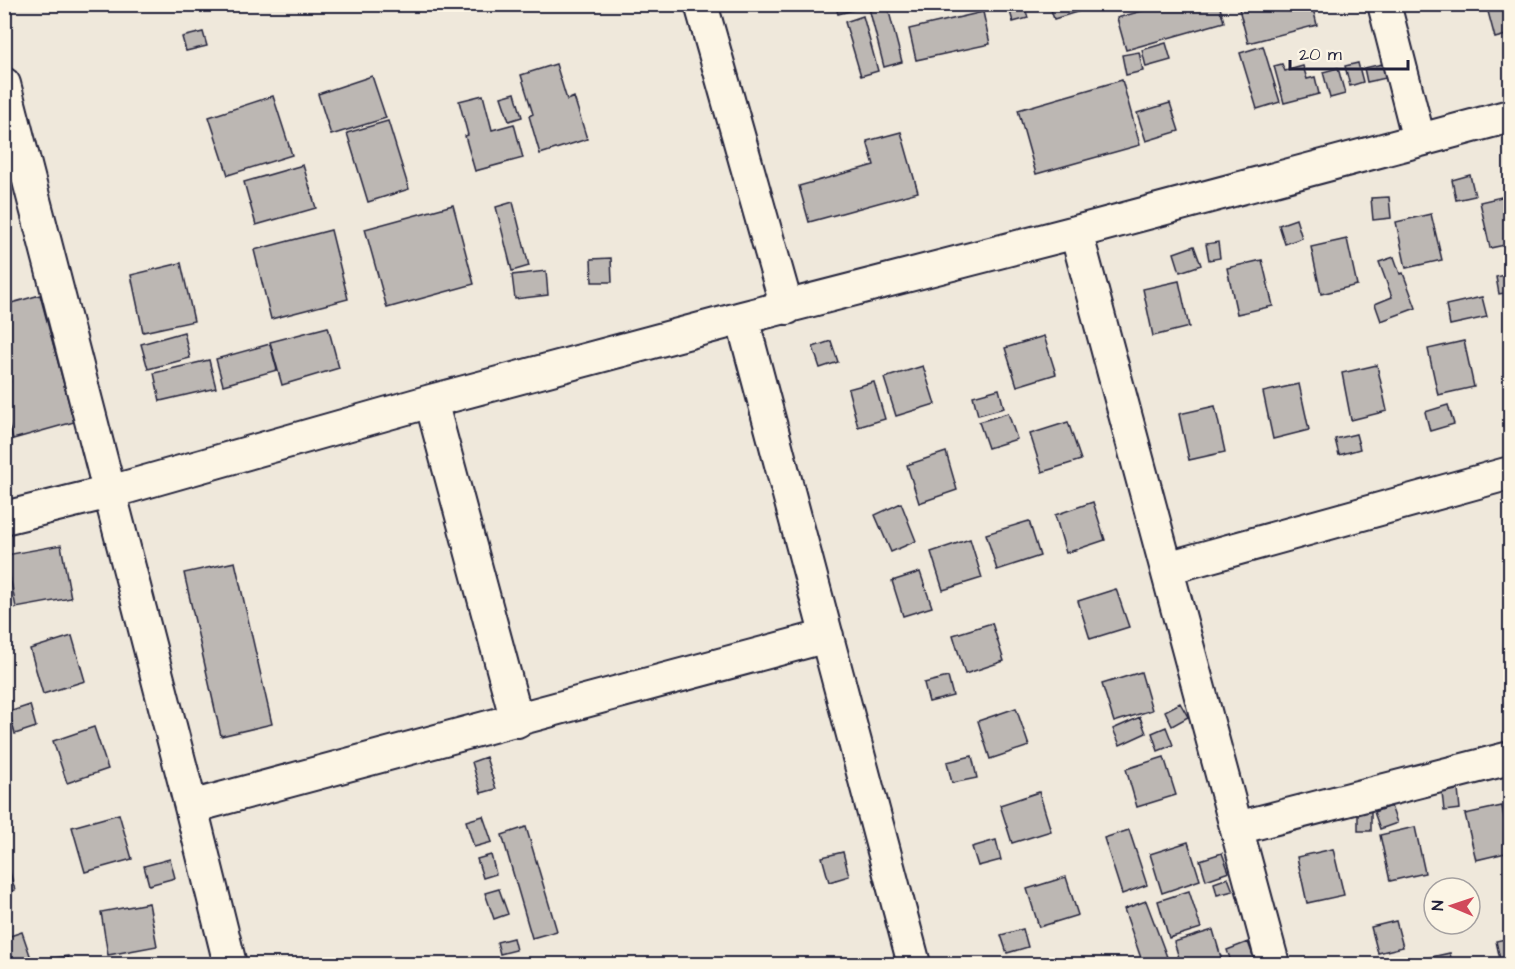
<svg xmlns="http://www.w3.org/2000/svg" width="1515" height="969" font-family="'Architects Daughter',sans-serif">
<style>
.building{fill:#bcb7b3;stroke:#22223b;stroke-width:1.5}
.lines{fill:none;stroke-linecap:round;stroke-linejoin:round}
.street-casing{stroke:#22223b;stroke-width:36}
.street{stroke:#fcf5e5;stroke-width:32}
</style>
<rect width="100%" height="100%" fill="#efe8db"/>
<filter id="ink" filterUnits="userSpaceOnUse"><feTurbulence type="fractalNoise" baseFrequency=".0167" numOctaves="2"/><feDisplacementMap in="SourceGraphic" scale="12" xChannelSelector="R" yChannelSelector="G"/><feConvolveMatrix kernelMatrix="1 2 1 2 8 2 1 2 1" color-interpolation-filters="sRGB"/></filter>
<g filter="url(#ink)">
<path class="building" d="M 835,4 L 860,4 L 861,8 L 838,14 Z
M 868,4 L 887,4 L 902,62 L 884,67 Z
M 1008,4 L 1024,4 L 1028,18 L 1013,22 Z
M 1049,4 L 1092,4 L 1093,7 L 1054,19 Z
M 1166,4 L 1219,4 L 1224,22 L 1126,50 L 1117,18 Z
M 1312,4 L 1317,25 L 1248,43 L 1238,5 Z
M 1486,4 L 1510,4 L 1510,34 L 1495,38 Z
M 983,12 L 990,44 L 916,60 L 909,29 Z
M 863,16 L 878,71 L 861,76 L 845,22 Z
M 203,32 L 207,46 L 186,51 L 182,37 Z
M 1166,43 L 1171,60 L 1146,67 L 1142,50 Z
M 1263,46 L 1280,102 L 1257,109 L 1240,53 Z
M 1139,52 L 1143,71 L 1126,75 L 1122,55 Z
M 1358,63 L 1363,82 L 1350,86 L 1345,66 Z
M 556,64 L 567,100 L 574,97 L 587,139 L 540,154 L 529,116 L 533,114 L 521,75 Z
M 1282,64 L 1285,71 L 1303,66 L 1307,79 L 1315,77 L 1319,94 L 1284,103 L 1274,66 Z
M 1383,64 L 1386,78 L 1367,82 L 1364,68 Z
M 1338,68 L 1345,94 L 1330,98 L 1323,72 Z
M 372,76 L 386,118 L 331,135 L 318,94 Z
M 1122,80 L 1140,145 L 1036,174 L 1018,110 Z
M 515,93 L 522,117 L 509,121 L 501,97 Z
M 483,95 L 492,130 L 514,124 L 523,158 L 475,171 L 465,136 L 468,135 L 459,101 Z
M 273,96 L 292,155 L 228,175 L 209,117 Z
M 1170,103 L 1179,131 L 1146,141 L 1137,113 Z
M 388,121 L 409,189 L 368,202 L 347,133 Z
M 901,132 L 918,192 L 809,222 L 799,186 L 874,165 L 867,141 Z
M 303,165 L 316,208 L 256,225 L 244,182 Z
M 1470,175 L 1475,196 L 1456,200 L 1452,180 Z
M 1510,195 L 1510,244 L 1490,248 L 1480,202 Z
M 1389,197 L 1391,218 L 1373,220 L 1371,198 Z
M 513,202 L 529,266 L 512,271 L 496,207 Z
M 453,205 L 474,284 L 387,308 L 365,229 Z
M 1431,214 L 1442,260 L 1406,268 L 1396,222 Z
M 1296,219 L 1302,238 L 1285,244 L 1279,225 Z
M 331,230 L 348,299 L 271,319 L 254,250 Z
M 1347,239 L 1357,285 L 1321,294 L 1311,247 Z
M 1218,242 L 1220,258 L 1209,260 L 1206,244 Z
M 1194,246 L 1201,265 L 1180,272 L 1174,253 Z
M 1394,257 L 1400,274 L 1403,273 L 1416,308 L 1381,321 L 1375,304 L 1392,297 L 1379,262 Z
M 611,258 L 612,282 L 592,282 L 591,259 Z
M 1262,260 L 1273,306 L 1237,314 L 1227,268 Z
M 181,263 L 194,321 L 143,332 L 131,275 Z
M 546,271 L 548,295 L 515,299 L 512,275 Z
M 1510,274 L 1510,292 L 1499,294 L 1496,277 Z
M 1179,281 L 1189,327 L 1153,336 L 1143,289 Z
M 40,295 L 74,422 L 13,439 L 4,411 L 4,384 L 10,382 L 4,363 L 4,305 Z
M 1482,297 L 1487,317 L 1450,325 L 1446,305 Z
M 328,327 L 339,368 L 282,385 L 270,342 Z
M 184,332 L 190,358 L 148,369 L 141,344 Z
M 1044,336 L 1056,374 L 1017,386 L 1005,348 Z
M 831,341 L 838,362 L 820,368 L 813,347 Z
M 1464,341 L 1474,387 L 1438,395 L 1428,349 Z
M 270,344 L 277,370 L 223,385 L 216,359 Z
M 209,360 L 216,388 L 160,401 L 154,373 Z
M 1377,365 L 1387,411 L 1351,420 L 1342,373 Z
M 923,366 L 935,404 L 896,416 L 884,378 Z
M 874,382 L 885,419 L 858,427 L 848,389 Z
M 1299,384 L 1309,430 L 1273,439 L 1263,392 Z
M 999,389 L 1004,408 L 978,415 L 973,396 Z
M 1448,405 L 1454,424 L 1430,431 L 1425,412 Z
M 1215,406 L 1225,452 L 1189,460 L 1179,414 Z
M 1008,413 L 1017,439 L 988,448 L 979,422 Z
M 1068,422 L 1081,460 L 1042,472 L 1030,434 Z
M 1356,434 L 1360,449 L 1339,455 L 1335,439 Z
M 946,452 L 957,490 L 919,503 L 907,465 Z
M 1093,502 L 1105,540 L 1066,553 L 1055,515 Z
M 901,503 L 916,541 L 891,552 L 875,515 Z
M 1029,521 L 1040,556 L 997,570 L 986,534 Z
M 970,539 L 982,578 L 943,590 L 931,552 Z
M 61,545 L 71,598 L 16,608 L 6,555 Z
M 235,562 L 272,724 L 221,736 L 184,573 Z
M 920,572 L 932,607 L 903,616 L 892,581 Z
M 1116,589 L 1129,627 L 1090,639 L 1078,601 Z
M 992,623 L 1004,661 L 965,674 L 953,635 Z
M 72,636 L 85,681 L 43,694 L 30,649 Z
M 1141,672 L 1152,710 L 1114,722 L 1102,684 Z
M 948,677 L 953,696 L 929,702 L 924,683 Z
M 1180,703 L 1188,717 L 1172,726 L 1165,711 Z
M 30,705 L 36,727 L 15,734 L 9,712 Z
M 1016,708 L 1029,746 L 990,759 L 978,721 Z
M 1140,717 L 1146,733 L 1120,745 L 1113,729 Z
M 94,727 L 108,769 L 67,783 L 53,741 Z
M 1166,727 L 1173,745 L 1158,751 L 1152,733 Z
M 972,756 L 977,778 L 952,783 L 947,762 Z
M 486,757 L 496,789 L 481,793 L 472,762 Z
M 1164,757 L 1176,795 L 1137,807 L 1126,769 Z
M 1458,790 L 1460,809 L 1444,811 L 1442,792 Z
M 1039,792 L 1051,831 L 1012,843 L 1000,805 Z
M 1391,806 L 1397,823 L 1380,829 L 1374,812 Z
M 1502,806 L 1510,852 L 1476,860 L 1465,814 Z
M 1358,809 L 1371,810 L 1371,831 L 1358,831 Z
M 119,814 L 132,859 L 85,872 L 72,827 Z
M 483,816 L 492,842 L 474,847 L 466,821 Z
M 526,827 L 557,931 L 532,938 L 502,835 Z
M 1415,827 L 1425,873 L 1390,881 L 1380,835 Z
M 1129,830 L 1147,885 L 1122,894 L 1104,838 Z
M 996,840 L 1001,860 L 978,866 L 972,847 Z
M 1188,842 L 1200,880 L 1162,893 L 1150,854 Z
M 1333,849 L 1344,895 L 1307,903 L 1297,857 Z
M 4,851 L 15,890 L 4,893 Z
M 843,852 L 849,876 L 829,882 L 822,857 Z
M 1222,853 L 1229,872 L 1206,880 L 1200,860 Z
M 491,855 L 496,874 L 483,878 L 477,859 Z
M 170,859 L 175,878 L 149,885 L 144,866 Z
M 1066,877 L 1078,915 L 1039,927 L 1027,889 Z
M 1228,878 L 1233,891 L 1217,895 L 1214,883 Z
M 499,889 L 508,914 L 494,919 L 485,893 Z
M 1189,891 L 1201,928 L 1169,938 L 1158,901 Z
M 1146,901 L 1167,957 L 1143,964 L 1124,909 Z
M 149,903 L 157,946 L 108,955 L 101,912 Z
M 1396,921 L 1403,947 L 1378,953 L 1371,927 Z
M 1023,929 L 1028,947 L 1007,953 L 1001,935 Z
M 1213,930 L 1223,964 L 1181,964 L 1174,942 Z
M 22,932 L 33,964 L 4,964 L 4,938 Z
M 513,938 L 516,950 L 500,954 L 497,942 Z
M 1510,938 L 1510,964 L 1501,964 L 1496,941 Z
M 1248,942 L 1256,964 L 1232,964 L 1227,950 Z
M 1450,953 L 1452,964 L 1414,964 L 1413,961 Z
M 68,956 L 69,964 L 48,964 L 47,959 Z"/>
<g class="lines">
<defs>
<path id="street" d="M 701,4 L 787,308
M 1384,4 L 1419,140
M 4,84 L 191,807 L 230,964
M 1076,232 L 1273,964
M 742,318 L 914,964
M 431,401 L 517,721
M 4,518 L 110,492 L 431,401 L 742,318 L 1076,232 L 1510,116
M 1167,568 L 1510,473
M 191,807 L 827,636
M 1237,828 L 1510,758"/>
</defs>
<use href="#street" class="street-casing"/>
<use href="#street" class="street"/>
</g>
</g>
<rect width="1515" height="969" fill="none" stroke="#fcf5e5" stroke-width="24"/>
<rect x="12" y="12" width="1491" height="945" fill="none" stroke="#22223b" stroke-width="2" filter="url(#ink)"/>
<g transform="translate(1452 906) rotate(272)"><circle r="28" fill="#fcf5e5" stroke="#a5a1a1" stroke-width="1.5"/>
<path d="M0-4.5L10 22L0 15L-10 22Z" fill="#d1495b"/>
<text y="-9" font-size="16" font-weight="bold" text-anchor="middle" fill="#22223b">N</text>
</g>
<path d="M1290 60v9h118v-9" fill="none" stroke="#22223b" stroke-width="3"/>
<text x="1299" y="60" font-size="18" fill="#22223b" stroke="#fcf5e5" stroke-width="4.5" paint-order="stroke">20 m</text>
</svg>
